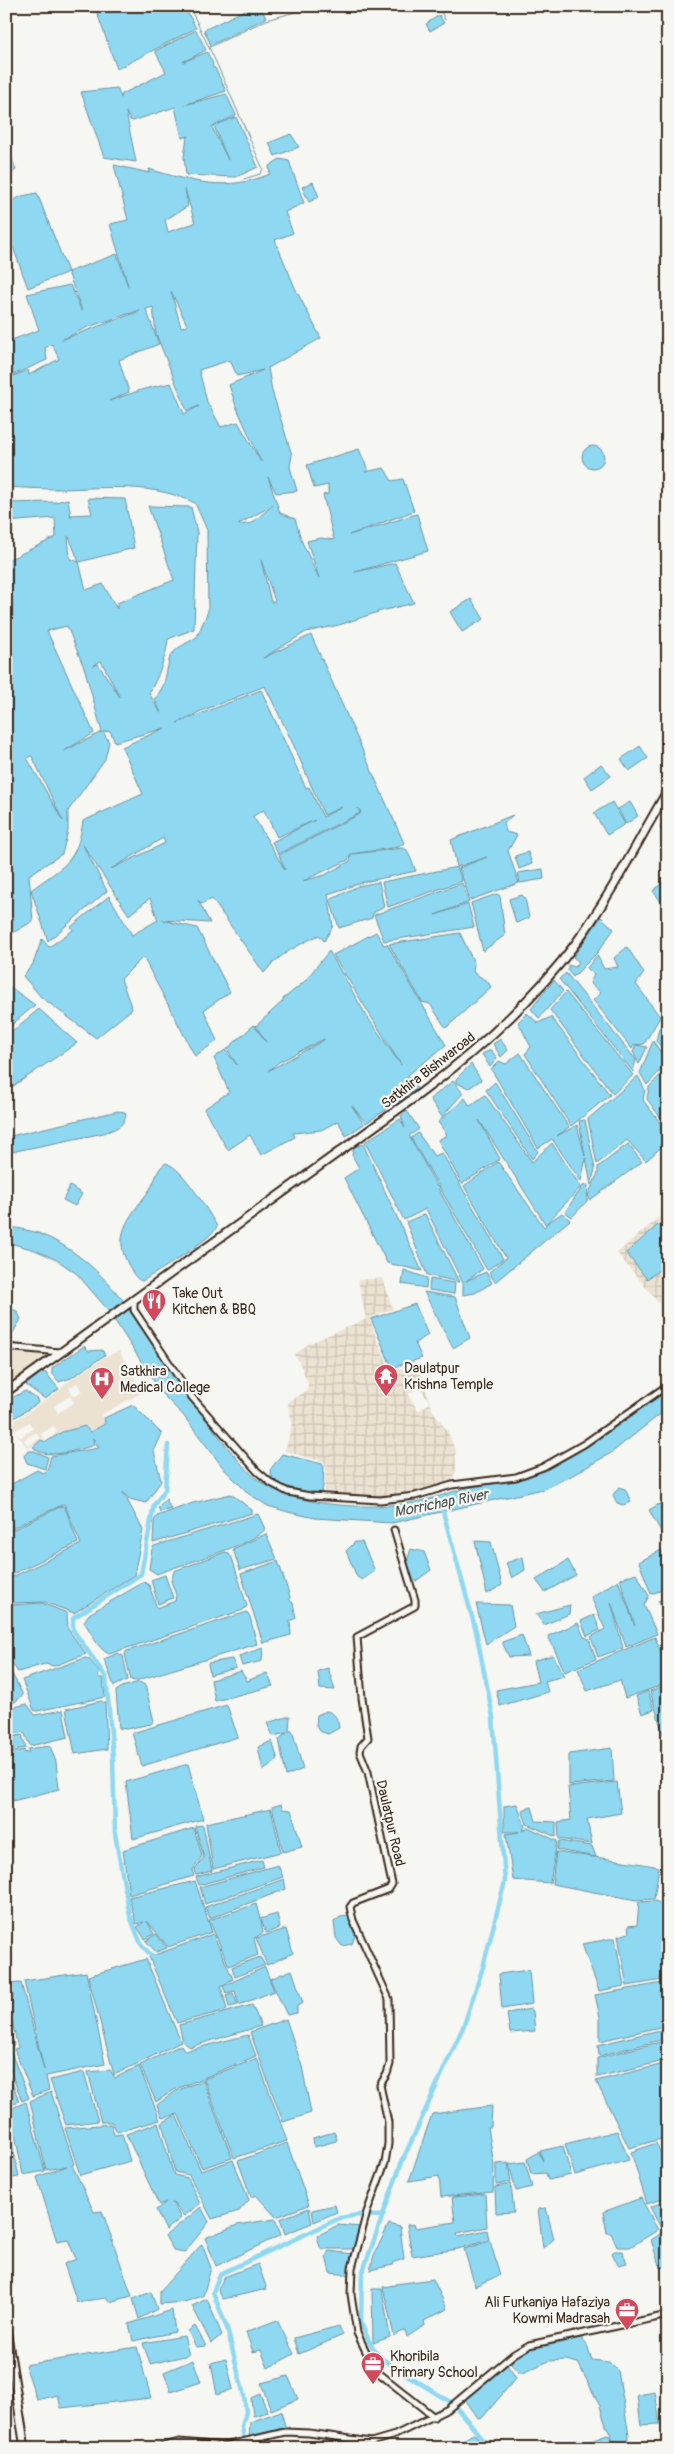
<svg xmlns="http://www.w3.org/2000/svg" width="674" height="2454" font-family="Pangolin,sans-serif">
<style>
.built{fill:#ece2d2;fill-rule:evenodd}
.industrial{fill:url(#industrial-grid);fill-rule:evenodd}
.water{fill:#8fd8f1;stroke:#6d929d;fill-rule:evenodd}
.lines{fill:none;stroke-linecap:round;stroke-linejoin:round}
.stream{stroke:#6d929d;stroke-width:1}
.canal{stroke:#8fd8f1;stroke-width:4.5}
.minor-casing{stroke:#3b2a1e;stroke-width:9}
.highway-casing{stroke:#3b2a1e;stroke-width:11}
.minor{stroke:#f6f6f2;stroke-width:5}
.highway{stroke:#f6f6f2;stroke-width:7}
.labels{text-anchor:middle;stroke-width:4.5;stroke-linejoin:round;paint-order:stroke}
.street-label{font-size:14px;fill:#3b2a1e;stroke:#f6f6f2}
.poi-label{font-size:14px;fill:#3b2a1e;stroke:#f6f6f2;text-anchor:start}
.water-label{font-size:15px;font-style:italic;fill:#505653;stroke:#f6f6f2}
</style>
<defs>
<pattern id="industrial-grid" width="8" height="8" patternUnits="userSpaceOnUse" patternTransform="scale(1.25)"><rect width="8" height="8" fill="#ece2d2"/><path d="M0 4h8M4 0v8" fill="none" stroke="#cbc2b4"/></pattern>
</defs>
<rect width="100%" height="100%" fill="#f6f6f2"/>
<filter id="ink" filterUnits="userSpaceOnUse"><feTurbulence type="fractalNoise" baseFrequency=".02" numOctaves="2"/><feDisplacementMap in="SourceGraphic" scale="10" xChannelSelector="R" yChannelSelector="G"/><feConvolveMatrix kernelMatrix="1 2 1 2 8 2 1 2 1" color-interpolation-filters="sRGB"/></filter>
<g filter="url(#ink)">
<path class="built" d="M 6,1348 L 49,1355 L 6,1386 Z
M 119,1351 L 143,1392 L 101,1415 L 105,1424 L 90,1431 L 86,1425 L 61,1432 L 45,1441 L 42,1439 L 28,1449 L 10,1424 L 59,1391 L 66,1383 L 105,1357 ZM 77,1383 L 82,1391 L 74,1396 L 69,1388 ZM 70,1396 L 74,1403 L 58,1413 L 54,1406 ZM 29,1422 L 33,1429 L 19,1438 L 15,1431 ZM 53,1426 L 58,1432 L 45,1441 L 41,1434 ZM 36,1432 L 40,1438 L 28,1446 L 24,1440 Z"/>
<path class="industrial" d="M 668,1210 L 668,1314 L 617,1253 Z
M 382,1278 L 393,1309 L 370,1317 L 375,1335 L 391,1371 L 417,1364 L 433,1411 L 448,1432 L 455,1450 L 456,1468 L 452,1483 L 423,1492 L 363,1499 L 334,1496 L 335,1492 L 325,1491 L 326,1468 L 324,1462 L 285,1451 L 292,1424 L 288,1404 L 289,1401 L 307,1390 L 308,1383 L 298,1359 L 294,1355 L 310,1343 L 366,1319 L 358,1280 ZM 420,1387 L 430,1403 L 418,1411 L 408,1394 Z"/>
<path class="water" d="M 98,6 L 184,6 L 196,28 L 117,69 L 96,10 Z
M 253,6 L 260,6 L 266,18 L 211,45 L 204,30 Z
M 439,15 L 444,23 L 430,31 L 426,24 Z
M 196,30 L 206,50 L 183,62 L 207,52 L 213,64 L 212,67 L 215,68 L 226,91 L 184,105 L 226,94 L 236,115 L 212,127 L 228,160 L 214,126 L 236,117 L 258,167 L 236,177 L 186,175 L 184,157 L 187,137 L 189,136 L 182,138 L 175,107 L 133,121 L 130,120 L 126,112 L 136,162 L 104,157 L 81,92 L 117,88 L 121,98 L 122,94 L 166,72 L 155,51 Z
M 291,134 L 299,147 L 275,156 L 269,143 Z
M 7,146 L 16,170 L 12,173 L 6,171 Z
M 280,159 L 289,161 L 304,203 L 285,212 L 293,233 L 275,240 L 296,290 L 321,338 L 268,368 L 272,391 L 292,455 L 290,467 L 297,491 L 276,493 L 268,477 L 280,513 L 295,519 L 302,542 L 319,578 L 307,541 L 321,538 L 334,540 L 323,495 L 328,494 L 328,485 L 314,488 L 307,465 L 359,449 L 368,470 L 365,472 L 384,468 L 392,481 L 403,479 L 414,511 L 349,535 L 417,514 L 428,551 L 355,572 L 395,563 L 414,603 L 381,611 L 339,625 L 306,632 L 263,658 L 311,635 L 404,843 L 399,847 L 351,854 L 348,860 L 303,881 L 325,875 L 350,861 L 351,856 L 353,854 L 403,848 L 407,850 L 416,871 L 364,882 L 328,894 L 333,926 L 324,941 L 319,935 C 298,945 278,955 264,973 L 212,899 L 201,904 L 198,900 L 210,923 L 162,920 L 197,928 L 230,992 L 204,1010 L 217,1041 L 195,1056 L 143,957 L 121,979 L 132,1009 L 96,1038 L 41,997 L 23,976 L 33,964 L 42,939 L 49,947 L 73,930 L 71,927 L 109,896 L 132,935 L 158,920 L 150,898 L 129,915 L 83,845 L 107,891 L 48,941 L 31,890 C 63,866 77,864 83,821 L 143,794 L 122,747 L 165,728 L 115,742 L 110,731 L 103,732 L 109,742 L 105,759 L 68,811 L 68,831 L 62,854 L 29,875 L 33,921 L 6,937 L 6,851 L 11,848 L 9,845 L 6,847 L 6,589 L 10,588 L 6,578 L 6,561 L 56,537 L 55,518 L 6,522 L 6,503 L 55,502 L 68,499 L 71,517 L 71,515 L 92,514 L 88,498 L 125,499 L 134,548 L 79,562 L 86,590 L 103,584 L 117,609 L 117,603 L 174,580 L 148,506 L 191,507 L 197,532 L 194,629 L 168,639 C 167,655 157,680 149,693 L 161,713 L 155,700 L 164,684 L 170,656 L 178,648 L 197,637 L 208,611 L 207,530 L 195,503 C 152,482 106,488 60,489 C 42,489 24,488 6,487 L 6,379 L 28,370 L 29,375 L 59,359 L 52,344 L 45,348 L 47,360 L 6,378 L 6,342 L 39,330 L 27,294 L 70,285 L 82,311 L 68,272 L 28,288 L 6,228 L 6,204 L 22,196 L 37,193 L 68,272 L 117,254 L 128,286 L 110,224 L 128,220 L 114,165 L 150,173 L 149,169 C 192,182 227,192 270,174 L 269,166 ZM 185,189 L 195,223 L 168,232 L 165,220 L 188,206 ZM 171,291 L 187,325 L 187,326 L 181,327 ZM 153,307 L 156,334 L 187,411 L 199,406 L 184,414 L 171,383 L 144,389 L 109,401 L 129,392 L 119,360 L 159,344 L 146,309 ZM 140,310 L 140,311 L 61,340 L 88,327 ZM 230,360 L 237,376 L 263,370 L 229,385 L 236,406 L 261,462 L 238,422 L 221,427 L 207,402 L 199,370 ZM 273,505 L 252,523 L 239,525 L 239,524 ZM 68,536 L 69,537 L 79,562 L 70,559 ZM 261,560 L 275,601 L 272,602 L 271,602 ZM 67,626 L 85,670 L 102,732 L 64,751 L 94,733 L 47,631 ZM 101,661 L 120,697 L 98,664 L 93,666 ZM 265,686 L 294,746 L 324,815 L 342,807 L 323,817 L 309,787 L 306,788 L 261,690 L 177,723 L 201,711 ZM 31,756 L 32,756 L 63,821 L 27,758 ZM 358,808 L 361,812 L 360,814 L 279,855 L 285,870 L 253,816 L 264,810 L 277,837 L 315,820 L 272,842 L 278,854 L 360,813 ZM 163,838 L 165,843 L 111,869 Z
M 313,182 L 319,197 L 309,202 L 302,187 Z
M582 457a11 11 0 1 1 22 0a11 11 0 1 1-22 0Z
M 471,599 L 484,619 L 462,632 L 450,612 Z
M 640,746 L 648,758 L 629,771 L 621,759 Z
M 601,764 L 611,776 L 592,789 L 584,777 Z
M 612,802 L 625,824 L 607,835 L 594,813 Z
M 630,802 L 638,816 L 626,824 L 618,809 Z
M 668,805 L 668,832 L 662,832 L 660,827 Z
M 513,815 L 504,823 L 506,832 L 517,835 L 508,851 L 519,883 L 470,900 L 459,868 L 487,857 L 457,867 L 462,881 L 388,907 L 382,882 L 457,867 L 451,840 Z
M 528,852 L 532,864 L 519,869 L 515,856 Z
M 543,869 L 544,879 L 520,883 L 518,873 Z
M 668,878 L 668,911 L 653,891 Z
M 379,882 L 384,907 L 373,913 L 372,918 L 339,928 L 330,900 L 358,886 Z
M 462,883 L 469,902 L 435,915 L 468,904 L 474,927 L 384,941 L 374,915 Z
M 497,894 L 500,896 L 505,935 L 483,951 L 471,903 Z
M 522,895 L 525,898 L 529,918 L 516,923 L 509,899 Z
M 601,917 L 614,929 L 597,953 L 573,977 L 568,971 L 568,965 L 575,967 L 579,962 L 573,957 Z
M 376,932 L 384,945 L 387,944 L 446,1045 L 408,1075 L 417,1089 L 366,1123 L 352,1106 L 364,1124 L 346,1136 L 338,1121 L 321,1130 L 293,1133 L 295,1137 L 261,1155 L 250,1135 L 228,1150 L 204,1109 L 229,1092 L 214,1058 L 225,1050 L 237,1065 L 227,1049 L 254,1025 L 266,1042 L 256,1026 L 283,1001 L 283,999 L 304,982 L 329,951 L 366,1015 L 401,1065 L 333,955 ZM 324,1039 L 324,1040 L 268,1071 L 279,1062 Z
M 460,933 L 474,963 L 473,972 L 488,982 L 491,987 L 446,1028 L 430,1004 L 422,1002 L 389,944 Z
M 627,947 L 644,973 L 636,984 L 660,1017 L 644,1044 L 634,1045 L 632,1049 L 593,1000 L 601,993 L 590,983 L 594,975 L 587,968 L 597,955 L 604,969 L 618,967 L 614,958 Z
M 566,973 L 636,1060 L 633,1072 L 559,979 Z
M 554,980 L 563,991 L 539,1018 L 531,1009 Z
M 6,984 L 35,1005 L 10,1026 L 6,1021 Z
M 566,992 L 633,1075 L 613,1094 L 550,1010 Z
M 39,1009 L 77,1043 L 6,1091 L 6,1036 Z
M 527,1013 L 538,1023 L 551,1017 L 610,1095 L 571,1126 L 525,1054 L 531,1047 L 518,1022 Z
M 668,1020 L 668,1054 L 656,1041 L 659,1028 Z
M 500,1039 L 508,1050 L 501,1057 L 493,1044 Z
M 653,1041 L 668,1062 L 647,1085 L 640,1073 Z
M 636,1045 L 647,1047 L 639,1064 L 633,1052 Z
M 491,1050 L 497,1058 L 490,1067 L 482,1054 Z
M 520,1053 L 569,1127 L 557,1136 L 577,1125 L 585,1156 L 579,1121 L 585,1120 L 595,1169 L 591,1185 L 586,1158 L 581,1181 L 552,1139 L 538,1148 L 491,1069 L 499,1061 L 506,1064 Z
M 471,1064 L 481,1080 L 469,1088 L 456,1083 L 456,1079 Z
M 668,1067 L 668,1128 L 647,1099 L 649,1087 Z
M 638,1076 L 645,1090 L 643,1100 L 668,1133 L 668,1141 L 646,1161 L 627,1140 L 597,1164 L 588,1119 Z
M 453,1081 L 463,1093 L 442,1117 L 430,1099 Z
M 495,1082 L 538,1152 L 532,1159 L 486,1090 Z
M 485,1095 L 532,1162 L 552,1143 L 581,1187 L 546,1224 L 562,1213 L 570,1220 L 495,1282 L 489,1272 L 506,1258 L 464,1186 L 498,1162 L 544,1227 L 546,1225 L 479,1120 L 500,1159 L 462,1184 L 438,1140 L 447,1135 L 438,1122 L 465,1098 L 470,1106 Z
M 118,1111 L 125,1112 L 126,1115 C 124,1127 114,1129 104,1133 L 6,1153 L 6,1137 Z
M 407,1111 L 419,1129 L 409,1136 L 483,1269 L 466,1281 L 486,1272 L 492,1283 L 475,1293 L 463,1295 L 463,1283 L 426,1209 L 404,1220 L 365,1142 L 400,1119 L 405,1128 L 401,1116 Z
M 418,1133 L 434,1156 L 442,1153 L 503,1259 L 487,1270 L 411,1138 Z
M 363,1144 L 422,1271 L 387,1263 L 344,1178 L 359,1168 L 352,1155 L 354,1147 Z
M 628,1144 L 642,1162 L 590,1200 L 588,1195 L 598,1173 L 598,1167 Z
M 166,1163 C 184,1169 207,1210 217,1226 C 214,1238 156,1273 142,1281 C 135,1279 132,1271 128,1264 C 111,1232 133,1214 150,1189 C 156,1180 156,1169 166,1163 Z
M 588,1185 L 587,1201 L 572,1217 L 565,1212 L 583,1186 Z
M 70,1186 L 82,1194 L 75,1206 L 63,1200 Z
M 425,1214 L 459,1282 L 427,1275 L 406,1222 Z
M 659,1224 L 668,1230 L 668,1264 L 647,1279 L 626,1253 Z
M 6,1226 C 17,1228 28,1230 38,1233 C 108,1260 146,1334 186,1391 C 201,1413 241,1469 261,1482 C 303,1508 368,1510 416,1502 C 433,1499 450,1492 467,1488 C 496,1483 527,1480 553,1466 C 595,1445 630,1416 668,1389 L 668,1408 L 611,1453 L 571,1476 L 543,1489 L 392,1523 L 315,1518 L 288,1512 L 268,1506 L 249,1494 L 225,1470 L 183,1415 L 162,1394 L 108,1310 L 77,1274 L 57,1260 L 35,1250 L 6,1242 Z
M 404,1270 L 427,1278 L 426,1288 L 402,1284 Z
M 430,1279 L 455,1283 L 454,1294 L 429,1290 Z
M 424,1292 L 455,1297 L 470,1338 L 453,1348 Z
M 415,1304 L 428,1335 L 415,1343 L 422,1358 L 392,1368 L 371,1319 Z
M 7,1307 L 17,1311 L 21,1319 L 13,1333 L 8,1334 Z
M 84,1346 L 89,1351 L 102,1350 L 105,1355 L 71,1378 L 59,1382 L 52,1373 L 52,1368 Z
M 42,1372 L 46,1373 L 59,1389 L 45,1399 L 26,1385 Z
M 25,1391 L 37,1399 L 38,1403 L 11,1420 L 6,1427 L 6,1401 Z
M 133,1405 L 162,1434 L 154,1451 L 161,1481 L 146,1503 L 129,1499 L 123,1492 L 143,1530 L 134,1575 L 74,1613 L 44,1602 L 12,1603 L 6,1600 L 6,1580 L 81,1544 L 64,1504 L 6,1531 L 6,1501 L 14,1495 L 10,1485 L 37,1470 L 43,1473 L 47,1471 L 51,1456 L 99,1448 L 93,1438 L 94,1444 L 92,1446 C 76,1450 45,1461 33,1447 L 41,1440 L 46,1442 L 62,1432 L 85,1426 L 90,1432 L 105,1424 L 104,1418 Z
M 28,1451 L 34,1451 L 48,1457 L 45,1469 L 27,1463 L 24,1456 Z
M 282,1454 L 322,1464 L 324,1467 L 323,1487 L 320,1495 L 284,1486 L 273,1479 L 270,1470 Z
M 619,1487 L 625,1489 L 631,1502 L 623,1505 L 617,1503 L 613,1495 Z
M 231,1494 L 252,1510 L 252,1513 L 153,1543 L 154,1521 L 157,1516 L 193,1503 Z
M 166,1499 L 171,1509 L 160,1512 L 158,1507 Z
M 668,1499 L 668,1534 L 663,1535 L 649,1510 Z
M 62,1506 L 65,1507 L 78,1543 L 6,1577 L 6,1533 Z
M 258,1514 L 265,1529 C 256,1544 178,1565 157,1574 L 149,1569 L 152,1549 L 154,1546 Z
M 266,1534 L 277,1559 L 240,1570 L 233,1549 Z
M 475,1541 L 491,1542 L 502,1585 L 487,1594 Z
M 355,1542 L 362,1542 L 375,1571 L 362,1580 L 357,1577 L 346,1551 Z
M 411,1549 L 424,1552 L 431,1570 L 416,1581 C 402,1575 407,1560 411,1549 Z
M 661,1550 L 668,1560 L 668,1588 L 651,1594 L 639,1562 Z
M 225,1552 L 228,1553 L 232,1558 L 247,1606 L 243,1610 L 109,1654 C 96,1648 92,1632 84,1622 L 89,1614 L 144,1582 L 149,1585 L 157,1608 L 175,1601 L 176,1595 L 171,1581 L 174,1571 Z
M 523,1557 L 525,1570 L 512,1578 L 506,1563 Z
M 568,1560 L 576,1575 L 545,1592 L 536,1580 Z
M 278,1561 L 290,1597 L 289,1599 L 293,1603 L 296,1618 L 290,1621 L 291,1635 L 263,1643 L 241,1574 Z
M 636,1573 L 649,1596 L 644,1605 L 657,1634 L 626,1647 L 611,1602 L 623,1648 L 598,1657 L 591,1637 L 605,1629 L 591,1597 L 618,1580 L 635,1626 L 620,1579 Z
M 165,1575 L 173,1598 L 158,1604 L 151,1580 Z
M 668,1596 L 668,1618 L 658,1601 Z
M 6,1602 L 11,1605 L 42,1603 L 67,1613 L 68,1629 L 86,1654 L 54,1666 L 45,1664 L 18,1672 L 6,1656 Z
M 476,1604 L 510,1605 L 514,1626 L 486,1644 Z
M 570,1605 L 569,1614 L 544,1625 L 536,1614 Z
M 247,1612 L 250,1617 L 257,1644 L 135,1681 L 131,1680 L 125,1654 L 127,1651 Z
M 594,1615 L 600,1630 L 587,1636 L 581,1621 Z
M 578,1623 L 584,1637 L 589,1639 L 596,1659 L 565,1672 L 548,1636 Z
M 522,1635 L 529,1656 L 509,1657 L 502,1642 Z
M 655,1637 L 668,1671 L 668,1683 L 625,1698 L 620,1680 L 587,1691 L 578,1669 Z
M 263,1648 L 262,1661 L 242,1666 L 239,1656 Z
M 118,1653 L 123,1656 L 128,1680 L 114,1686 L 104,1659 Z
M 553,1655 L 564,1676 L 545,1681 L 548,1692 L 500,1706 L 496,1690 L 538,1682 L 533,1661 Z
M 85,1658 L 89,1659 L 100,1673 L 98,1676 L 100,1678 L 103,1678 L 105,1697 L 37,1711 L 34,1710 L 22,1680 Z
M 232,1659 L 236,1668 L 210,1675 L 208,1663 Z
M 6,1662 L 23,1695 L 15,1702 L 6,1706 Z
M 328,1668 L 335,1690 L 320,1689 L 318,1671 Z
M 241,1671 L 247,1681 L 267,1673 L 273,1686 L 215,1701 L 211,1680 Z
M 139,1682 L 145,1685 L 154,1721 L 151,1724 L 126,1729 L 119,1728 L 116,1691 L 122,1687 Z
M 668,1685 L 668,1736 L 664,1737 L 650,1691 Z
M 648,1691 L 654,1710 L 642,1714 L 636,1696 Z
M 101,1701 L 105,1703 L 107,1749 L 75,1754 L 66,1709 Z
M 27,1704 L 35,1715 L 63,1710 L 68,1737 L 30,1746 L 24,1732 L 6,1735 L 6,1709 Z
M 227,1705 L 238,1737 L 142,1766 L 132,1733 Z
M 326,1711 C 335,1712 338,1720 339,1728 L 328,1734 L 319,1731 L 316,1726 L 317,1715 Z
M 290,1716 L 289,1732 L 292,1730 L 303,1769 L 286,1776 L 279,1739 L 287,1733 L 273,1736 L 267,1723 Z
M 22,1735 L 26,1748 L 6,1751 L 6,1738 Z
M 272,1741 L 278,1760 L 263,1771 L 258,1747 Z
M 50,1746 L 56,1762 L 59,1789 L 13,1801 L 6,1779 L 6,1754 L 24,1750 L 25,1753 L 29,1752 L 28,1749 Z
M 612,1748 L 614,1781 L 569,1785 L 569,1754 Z
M 188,1764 L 203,1819 L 133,1839 L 126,1782 Z
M 617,1782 L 621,1813 L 587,1819 L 592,1844 L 559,1839 L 558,1822 L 571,1820 L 568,1787 Z
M 281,1804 L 282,1809 L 291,1810 L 302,1847 L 283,1852 L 272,1807 Z
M 517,1804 L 525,1826 L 522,1831 L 528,1827 L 557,1841 L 550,1883 L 513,1880 L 506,1834 L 519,1832 L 504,1832 L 504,1806 Z
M 532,1807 L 536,1821 L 556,1822 L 556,1837 L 527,1824 L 522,1810 Z
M 271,1809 L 281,1852 L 213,1869 L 206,1823 Z
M 203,1825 L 212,1871 L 196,1875 L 195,1870 L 204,1857 L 195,1826 Z
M 194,1828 L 202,1856 L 193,1870 L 194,1876 L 129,1895 L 123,1850 Z
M 559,1841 L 592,1846 L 596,1857 L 557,1850 Z
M 556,1852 C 590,1857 625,1860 659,1867 L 654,1899 L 636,1900 L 552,1884 Z
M 262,1860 L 264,1867 L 199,1885 L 196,1877 Z
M 278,1865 L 283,1877 L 205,1904 L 200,1887 Z
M 284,1879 L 286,1889 L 210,1918 L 205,1907 Z
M 195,1881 L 212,1932 L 168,1947 L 147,1921 L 154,1934 L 145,1939 L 137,1927 L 144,1922 L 136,1924 L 129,1897 Z
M 655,1901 L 668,1907 L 668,1979 L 627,1986 L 618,1936 L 629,1933 L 628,1926 L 637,1925 L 639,1902 Z
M 256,1904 L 260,1919 L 277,1914 L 280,1928 L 266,1933 L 261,1920 L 263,1933 L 254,1938 L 258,1955 L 229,1966 L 209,1920 Z
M 350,1916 L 356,1933 L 352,1944 L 342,1946 L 336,1938 L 334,1922 L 340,1917 Z
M 286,1929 L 293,1953 L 267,1965 L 256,1938 Z
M 156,1934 L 167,1948 L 156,1952 L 146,1941 Z
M 213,1934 L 233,1979 L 221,1986 L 227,2010 L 177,2023 L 149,1957 Z
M 615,1938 L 624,1986 L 599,1991 L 582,1944 Z
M 260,1957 L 265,1965 L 235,1977 L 232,1967 Z
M 146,1959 L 181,2042 L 114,2075 L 88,1976 Z
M 265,1967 L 274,1991 L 239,2005 L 235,1991 L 226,1993 L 223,1986 Z
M 292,1970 L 303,2003 L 297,2006 L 297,2013 L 287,2015 L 270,1979 Z
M 529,1970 L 532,2004 L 502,2009 L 499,1974 Z
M 86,1972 L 105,2064 L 46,2076 L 49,2090 L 33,2096 L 14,2049 L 18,2048 L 6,1994 L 6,1984 L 21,1983 L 44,2070 L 24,1981 Z
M 668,1982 L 668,2025 L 600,2041 L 600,2017 L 595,1995 Z
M 233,1993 L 238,2005 L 229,2007 L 226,1995 Z
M 252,2005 L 261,2026 L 190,2047 L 183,2042 L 179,2025 Z
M 531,2009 L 533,2011 L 535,2031 L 510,2033 L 507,2013 Z
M 6,2011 L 14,2044 L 10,2050 L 29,2098 L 22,2101 L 6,2060 Z
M 286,2019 L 302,2066 L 311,2113 L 283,2122 L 250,2032 Z
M 668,2028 L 668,2038 L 599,2056 L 598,2045 Z
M 248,2035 L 256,2056 L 174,2090 L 156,2102 L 140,2065 L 181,2045 L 185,2051 Z
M 668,2040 L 668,2060 L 597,2077 L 597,2058 Z
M 257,2058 L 287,2141 L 234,2158 L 204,2079 Z
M 668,2063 L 668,2137 L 629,2148 L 596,2081 Z
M 6,2066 L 19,2101 L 6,2106 Z
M 139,2066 L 160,2120 L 117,2132 L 112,2122 L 101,2122 L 88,2072 L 110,2070 L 115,2078 Z
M 84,2072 L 98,2121 L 66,2125 L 50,2080 Z
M 203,2080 L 232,2158 L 202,2168 L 178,2114 L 162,2118 L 157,2105 L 176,2091 Z
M 51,2092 L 74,2164 L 72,2165 L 94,2212 L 102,2211 L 132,2296 L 109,2302 L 106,2298 L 77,2302 L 64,2264 L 76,2259 L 68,2240 L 57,2242 L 37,2177 L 67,2166 L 46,2170 L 30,2101 Z
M 26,2102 L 45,2171 L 23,2175 L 10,2109 Z
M 492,2106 L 491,2127 L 488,2127 L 494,2165 L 493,2192 L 441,2197 L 439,2176 L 409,2181 L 432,2114 Z
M 6,2113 L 19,2177 L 6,2179 Z
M 176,2115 L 201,2171 L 233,2160 L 249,2200 L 239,2211 L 212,2219 L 189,2175 L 175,2172 L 162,2123 Z
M 158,2123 L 174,2175 L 188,2178 L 200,2204 L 184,2216 L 172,2202 L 181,2218 L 166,2230 L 156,2210 L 166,2202 L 159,2205 L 126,2134 Z
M 111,2124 L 114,2135 L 122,2134 L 130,2161 L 80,2175 L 65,2128 Z
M 617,2131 L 629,2160 L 575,2175 L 565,2144 Z
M 334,2132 L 337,2139 L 336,2141 L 314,2147 L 313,2138 Z
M 287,2143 L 309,2205 L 276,2217 L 256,2195 L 251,2197 L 238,2161 Z
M 656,2143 L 668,2168 L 668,2197 L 647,2204 L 631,2152 Z
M 563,2146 L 571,2175 L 548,2180 L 546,2173 L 531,2174 L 527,2159 L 539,2152 L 543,2161 L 540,2151 Z
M 525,2162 L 532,2187 L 516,2191 L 509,2164 Z
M 508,2163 L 511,2182 L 496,2185 L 496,2164 Z
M 511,2184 L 514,2212 L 496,2213 L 495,2187 Z
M 485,2194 L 487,2227 L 457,2233 L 458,2236 L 487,2230 L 489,2240 L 458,2249 L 412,2256 L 407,2225 L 414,2224 L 415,2228 L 455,2222 L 452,2197 Z
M 641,2198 L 658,2230 L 630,2247 L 617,2247 L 611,2233 L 607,2233 L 603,2212 Z
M 668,2200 L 668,2266 L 660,2268 L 651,2240 L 663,2232 L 650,2207 Z
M 335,2205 L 337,2212 L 314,2222 L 312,2210 Z
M 201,2207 L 209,2222 L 184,2253 L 174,2251 L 165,2236 Z
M 309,2208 L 312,2223 L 285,2234 L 280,2219 Z
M 546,2208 L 554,2239 L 543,2248 L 538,2209 Z
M 275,2219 L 281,2235 L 216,2266 L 205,2238 L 237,2225 Z
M 389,2224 L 400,2227 L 404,2259 L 394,2262 L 393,2265 L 370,2270 L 374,2255 Z
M 338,2225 L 361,2227 L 355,2249 L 323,2249 L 320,2247 L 317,2236 Z
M 490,2241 L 500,2275 L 475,2286 L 464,2249 Z
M 202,2244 L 211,2268 L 203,2296 L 184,2302 L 160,2304 L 160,2291 Z
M 329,2251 L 353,2254 L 351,2275 L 330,2273 L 326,2256 Z
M 614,2251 L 622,2251 L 627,2263 L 618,2265 L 612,2253 Z
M 258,2264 L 267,2289 L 223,2299 L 218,2290 L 224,2277 Z
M 433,2279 L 447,2309 L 424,2321 L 425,2325 L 407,2337 L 405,2330 L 394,2336 L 383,2287 L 395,2285 L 395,2284 Z
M 382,2289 L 390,2337 L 373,2343 L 372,2289 Z
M 151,2292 L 157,2309 L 139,2319 L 133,2299 Z
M 207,2299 L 222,2335 L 211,2343 L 192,2306 Z
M 172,2310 L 175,2332 L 133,2341 L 129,2324 Z
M 277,2320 L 294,2354 L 268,2368 L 261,2350 L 253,2352 L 246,2332 Z
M 195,2326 L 206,2346 L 196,2347 L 188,2331 Z
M 339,2326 L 343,2335 L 299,2354 L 294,2338 Z
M 184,2336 L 189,2355 L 150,2364 L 143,2343 Z
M 580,2337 L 587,2345 L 592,2360 L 609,2362 L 618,2371 L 629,2435 L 629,2439 L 624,2444 L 616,2445 L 615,2443 L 606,2426 L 600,2406 L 578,2363 L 566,2360 L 549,2361 L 520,2374 L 511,2364 L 512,2360 L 529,2348 Z
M 137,2347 L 151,2398 L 61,2408 L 58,2395 L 37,2400 L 25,2365 Z
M 226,2359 L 233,2389 L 217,2395 L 211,2363 Z
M 193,2360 L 201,2382 L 171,2392 L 164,2372 Z
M 506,2363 L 516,2378 L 483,2417 L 478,2418 L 464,2398 Z
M 288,2376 L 298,2399 L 271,2410 L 261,2383 Z
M 655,2392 L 660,2424 L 641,2425 L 637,2395 Z
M 260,2394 L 268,2412 L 253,2416 L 251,2398 Z
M 8,2403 L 14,2448 L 6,2448 L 6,2404 Z
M 281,2411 L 285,2426 L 289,2427 L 289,2429 L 280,2429 L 249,2438 L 250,2422 Z
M 473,2434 L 477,2436 L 479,2443 L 475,2448 L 459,2448 L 460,2442 Z
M 607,2435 L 610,2436 L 613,2444 L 608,2448 L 577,2448 L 580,2445 Z
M 282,2441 L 284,2448 L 253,2448 L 252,2446 Z"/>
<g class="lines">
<path class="stream" d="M 189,6 L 216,62 L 263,169 L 260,174 L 244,179
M 438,6 L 445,20
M 210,47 L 266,20 L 318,6"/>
<path class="canal" d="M 442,1508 L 476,1631 L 493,1717 L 505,1881 L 483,1967 L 464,2025 L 401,2164 L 362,2274 L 361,2323 L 369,2341 L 379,2357 L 450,2402
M 155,1960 L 141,1944 L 130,1916 L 119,1856 L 115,1833 L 113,1757 L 106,1677 L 73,1630 L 73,1618 L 141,1574 L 154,1505 L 165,1490 L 168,1445
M 456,2407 L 490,2448
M 245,2448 L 242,2426 L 246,2412 L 244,2396 L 227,2328 L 213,2292 L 220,2274 L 340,2218 L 358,2215 L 382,2216"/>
<defs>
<path id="minor" d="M 134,1299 L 134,1310 L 191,1396 L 257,1471 L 271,1483 L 288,1492 L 310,1496 L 380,1500 L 415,1496 L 452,1485 L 516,1477 L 543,1467 L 584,1444 L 668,1385
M 6,1347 L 60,1352
M 394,1530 L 415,1600 L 415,1606 L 357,1637 L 362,1698 L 368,1738 L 361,1746 L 360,1752 L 368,1772 L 392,1884 L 389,1889 L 353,1903 L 350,1907 L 353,1920 L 389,1999 L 390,2064 L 387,2074 L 380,2085 L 388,2122 L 388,2144 L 385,2163 L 367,2212 L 352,2268 L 351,2294 L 357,2333 L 375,2370 L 434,2417
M 156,2448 L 179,2442 L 225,2446 L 285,2432 L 309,2433 L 371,2442 L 395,2435 L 448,2409 L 514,2354 L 529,2345 L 668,2315"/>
<path id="highway" d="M 6,1392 L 418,1095 C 477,1051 532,1002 576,943 C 611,895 638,841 668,790
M 6,2329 L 25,2448"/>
</defs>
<use href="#minor" class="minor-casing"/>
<use href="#highway" class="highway-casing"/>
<use href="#minor" class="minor"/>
<use href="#highway" class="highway"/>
</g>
</g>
<defs>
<symbol id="restaurant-pin" viewBox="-11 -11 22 30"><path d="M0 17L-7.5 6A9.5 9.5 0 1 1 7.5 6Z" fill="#d1495b" stroke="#f6f6f2"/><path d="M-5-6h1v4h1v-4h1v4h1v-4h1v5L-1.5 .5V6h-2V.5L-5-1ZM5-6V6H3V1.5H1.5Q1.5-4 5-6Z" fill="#fff"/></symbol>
<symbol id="temple-pin" viewBox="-11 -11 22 30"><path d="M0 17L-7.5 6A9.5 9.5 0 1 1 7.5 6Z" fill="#d1495b" stroke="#f6f6f2"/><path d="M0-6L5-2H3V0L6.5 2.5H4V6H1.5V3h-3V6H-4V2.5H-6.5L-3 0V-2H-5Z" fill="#fff"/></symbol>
<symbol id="hospital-pin" viewBox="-11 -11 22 30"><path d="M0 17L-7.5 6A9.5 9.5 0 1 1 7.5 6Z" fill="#d1495b" stroke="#f6f6f2"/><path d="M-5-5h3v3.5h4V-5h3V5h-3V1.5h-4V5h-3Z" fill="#fff"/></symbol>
<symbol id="office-pin" viewBox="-11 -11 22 30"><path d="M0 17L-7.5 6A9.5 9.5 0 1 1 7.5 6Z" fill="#d1495b" stroke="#f6f6f2"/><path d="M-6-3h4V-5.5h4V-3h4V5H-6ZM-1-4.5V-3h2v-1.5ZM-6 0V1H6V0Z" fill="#fff"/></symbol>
</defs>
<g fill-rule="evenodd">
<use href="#restaurant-pin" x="140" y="1287" width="28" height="38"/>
<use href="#temple-pin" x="372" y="1362" width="28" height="38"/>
<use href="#hospital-pin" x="88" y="1365" width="28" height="38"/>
<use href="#office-pin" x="613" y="2296" width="28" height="38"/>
<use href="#office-pin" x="359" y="2350" width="28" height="38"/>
</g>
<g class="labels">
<g class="street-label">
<text transform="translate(428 1070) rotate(-38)" y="5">Satkhira Bishwaroad</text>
<text transform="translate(391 1823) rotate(77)" y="5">Daulatpur Road</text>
</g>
<g class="poi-label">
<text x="172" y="1298">Take Out<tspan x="172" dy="16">Kitchen &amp; BBQ</tspan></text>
<text x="404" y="1373">Daulatpur<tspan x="404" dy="16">Krishna Temple</tspan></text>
<text x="120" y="1376">Satkhira<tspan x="120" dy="16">Medical College</tspan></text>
<text x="610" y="2307" text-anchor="end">Ali Furkaniya Hafaziya<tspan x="610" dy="16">Kowmi Madrasah</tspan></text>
<text x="390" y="2361">Khoribila<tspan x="390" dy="16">Primary School</tspan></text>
</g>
<g class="water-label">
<text transform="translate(441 1503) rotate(-11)" y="5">Morrichap River</text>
</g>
</g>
<rect width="674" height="2454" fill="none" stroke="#f6f6f2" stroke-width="25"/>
<rect x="12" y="12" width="649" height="2429" fill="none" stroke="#3b2a1e" stroke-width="2" filter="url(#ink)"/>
</svg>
